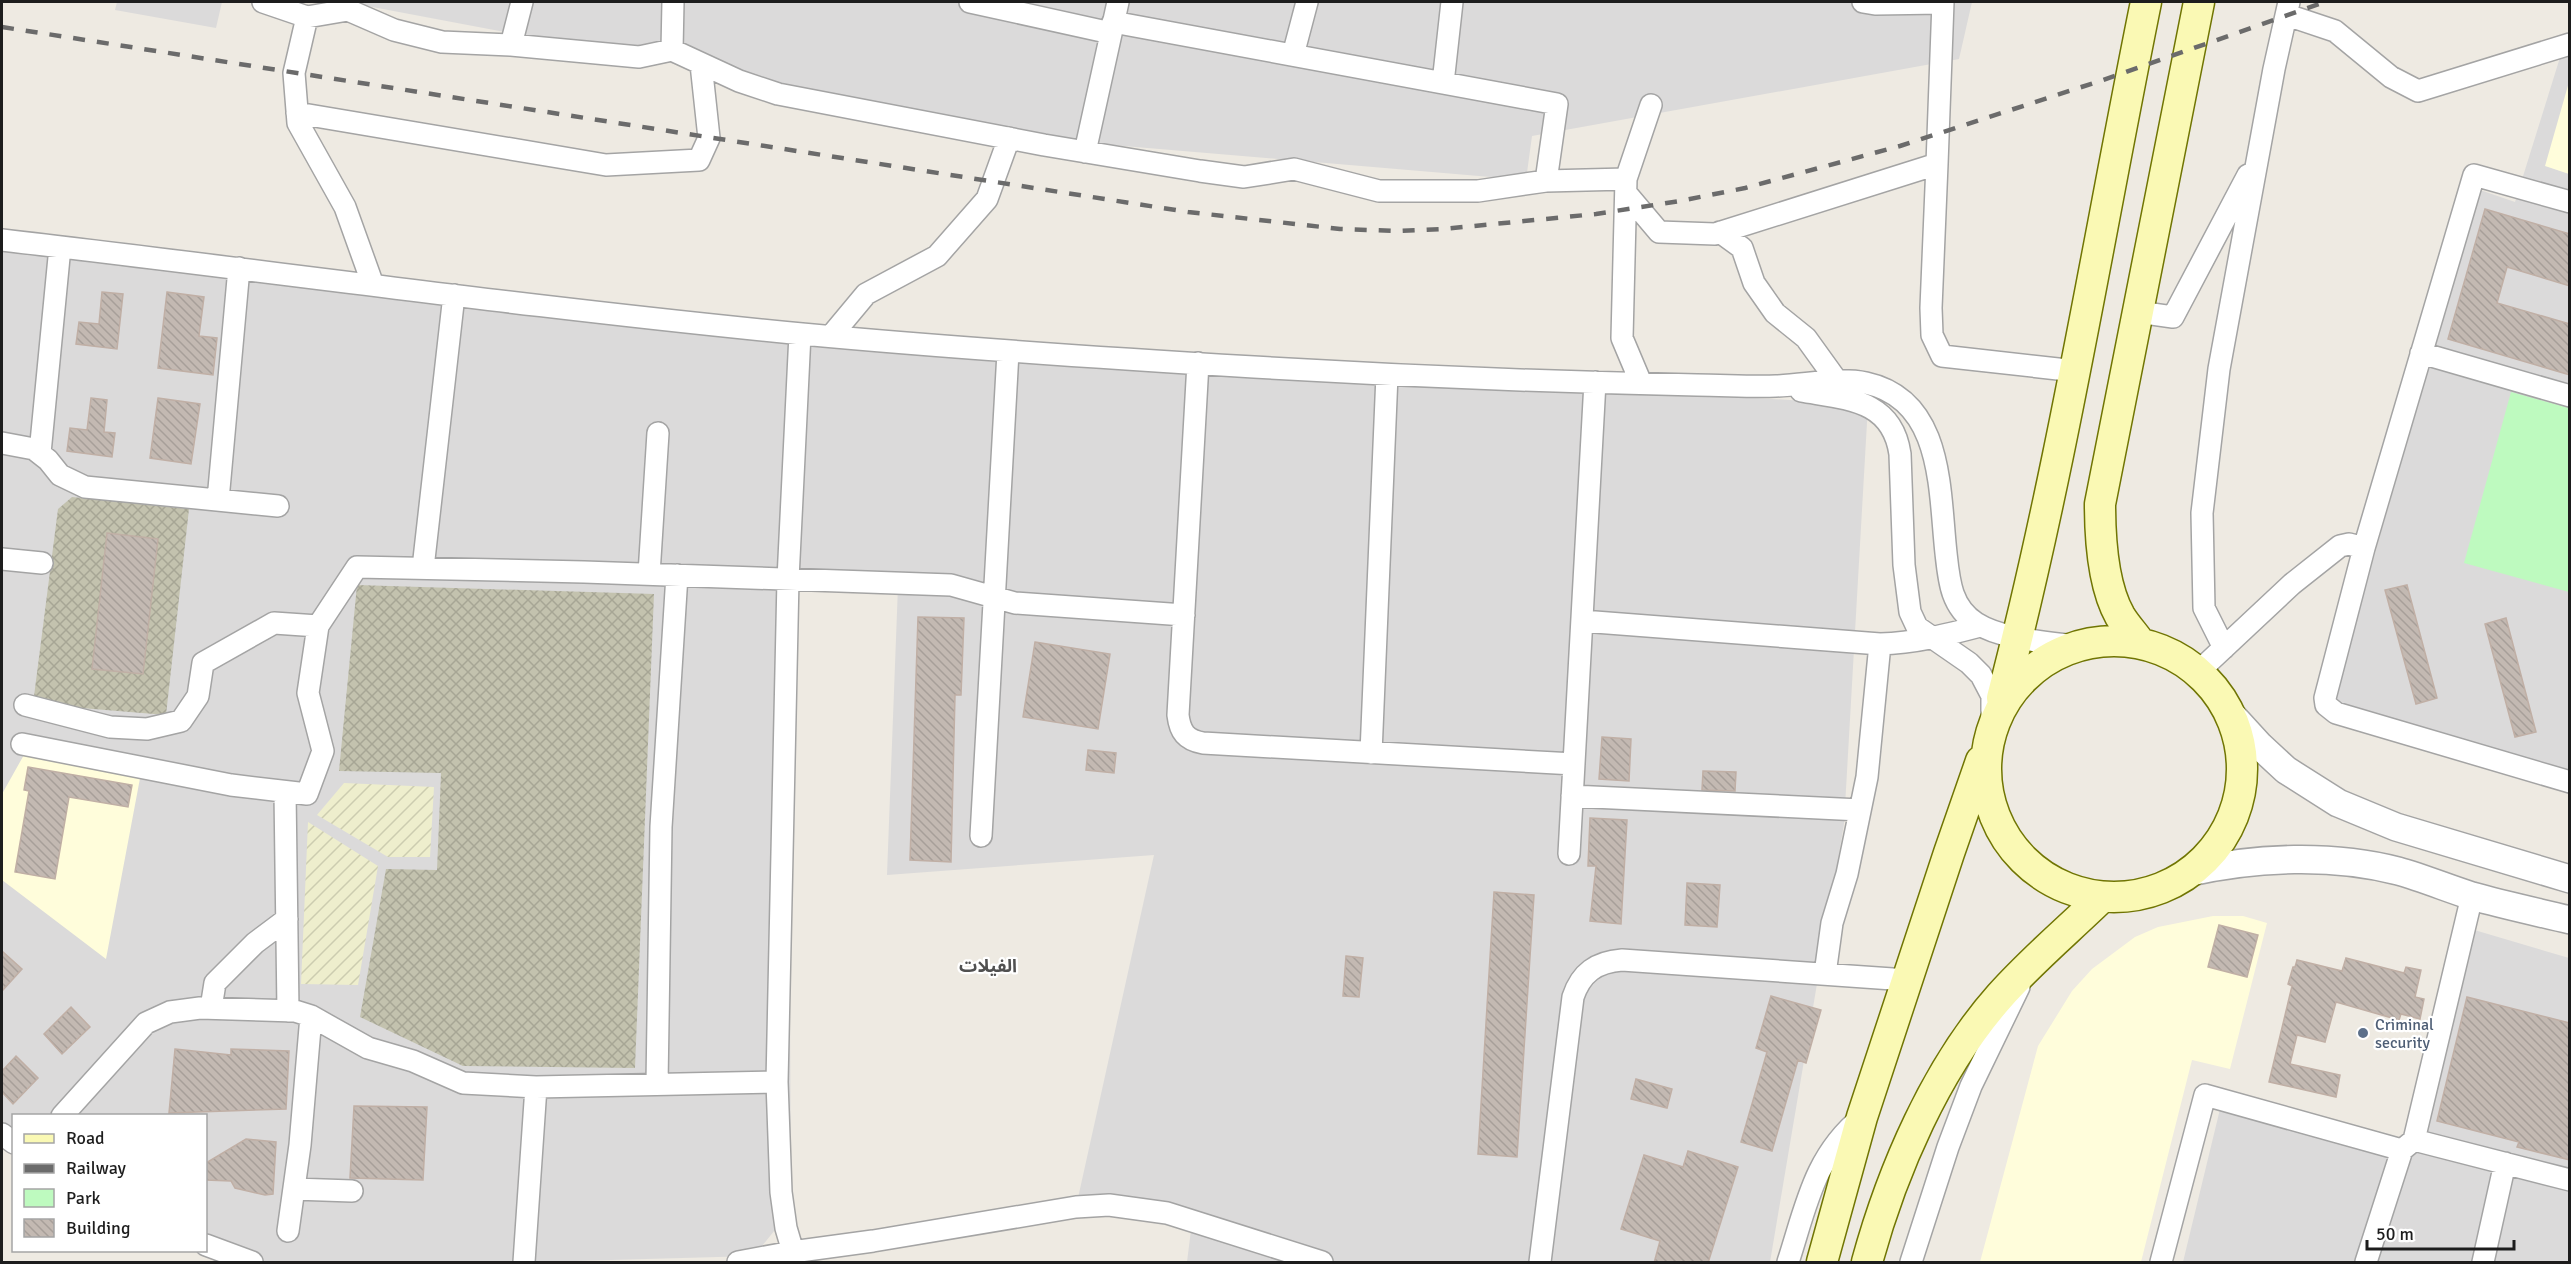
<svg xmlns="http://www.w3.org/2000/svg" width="2571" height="1264" font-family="Signika,'Noto Sans Arabic',sans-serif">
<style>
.residential{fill:#dbdada}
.education{fill:#fffddb}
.construction{fill:url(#construction-cross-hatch)}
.farmland{fill:url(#farmland-furrows)}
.park{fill:#befabf}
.building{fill:url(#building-back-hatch);stroke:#c0afa5;stroke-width:1.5}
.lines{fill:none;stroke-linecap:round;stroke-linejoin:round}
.minor-casing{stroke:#a4a4a4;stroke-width:24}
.tertiary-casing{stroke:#a4a4a4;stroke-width:30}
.secondary-casing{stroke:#707503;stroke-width:33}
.minor{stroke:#fff;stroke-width:21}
.tertiary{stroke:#fff;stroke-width:27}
.secondary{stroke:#faf9b4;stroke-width:30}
.rail{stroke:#6b6b6b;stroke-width:4.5;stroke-dasharray:12 12;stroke-linecap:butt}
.service-dot{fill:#5c6f8a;stroke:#fff;stroke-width:2}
.labels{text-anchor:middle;stroke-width:4.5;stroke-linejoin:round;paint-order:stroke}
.service-label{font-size:16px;fill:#4e5e75;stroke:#fff;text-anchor:start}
.neighbourhood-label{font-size:18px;font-weight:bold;fill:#505050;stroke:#fff}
</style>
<defs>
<pattern id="construction-cross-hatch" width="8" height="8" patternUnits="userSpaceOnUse" patternTransform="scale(1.5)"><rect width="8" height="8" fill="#c3c2ae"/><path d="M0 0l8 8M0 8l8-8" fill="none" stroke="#a7a695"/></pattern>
<pattern id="farmland-furrows" width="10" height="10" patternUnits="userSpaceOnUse" patternTransform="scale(1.5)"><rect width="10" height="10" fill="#eeeecd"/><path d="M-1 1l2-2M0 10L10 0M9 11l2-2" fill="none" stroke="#ccccb0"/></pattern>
<pattern id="building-back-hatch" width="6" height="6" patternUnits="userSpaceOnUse" patternTransform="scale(1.5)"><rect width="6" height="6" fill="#c3b9b2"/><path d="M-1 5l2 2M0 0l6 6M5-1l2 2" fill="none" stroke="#a79f99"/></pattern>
</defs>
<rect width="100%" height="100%" fill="#eeeae2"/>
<path class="residential" d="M 117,2 L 222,2 L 216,28 L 115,10 Z
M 346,2 L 1972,2 L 1959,59 L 1532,136 L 1526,180 L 1100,144 Z
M 2569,50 L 2569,770 L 2332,702 L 2480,190 L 2515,202 L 2562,51 Z
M 2,245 L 1198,363 L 1868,405 L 1844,824 L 1770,1262 L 1187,1262 L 1192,1222 L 1076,1207 L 1154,855 L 887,875 L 898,586 L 788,579 L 791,1210 L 754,1256 L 539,1262 L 263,1262 L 206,1235 L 206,1116 L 14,1116 L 13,1140 L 2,1130 Z
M 2471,929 L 2569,958 L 2569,1262 L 2183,1262 L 2221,1105 L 2409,1157 Z"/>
<path class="education" d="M 2569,82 L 2569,174 L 2545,166 Z
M 25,753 L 141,773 L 106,959 L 2,880 L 2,794 Z
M 2213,916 L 2243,916 L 2267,923 L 2230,1069 L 2192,1060 L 2141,1262 L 1980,1262 L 2038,1046 L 2072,991 L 2092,969 L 2135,937 L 2158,927 Z"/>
<path class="construction" d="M 72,497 L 189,509 L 166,715 L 33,704 L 58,509 Z
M 357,585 L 654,594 L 635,1068 L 463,1066 L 360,1017 L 386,869 L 437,870 L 441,773 L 339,771 Z"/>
<path class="farmland" d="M 344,783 L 434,787 L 430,857 L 388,857 L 317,815 Z
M 308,822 L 378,866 L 358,985 L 301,984 Z"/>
<path class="park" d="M 2511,392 L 2569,408 L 2569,592 L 2464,563 Z"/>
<path class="building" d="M 2485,209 L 2570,234 L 2570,286 L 2507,267 L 2497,303 L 2570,324 L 2570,375 L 2448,339 Z
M 102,292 L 123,294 L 117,349 L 76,344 L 79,322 L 99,324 Z
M 167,292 L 204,297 L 199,336 L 217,338 L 213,375 L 158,368 Z
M 91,398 L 107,400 L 104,432 L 115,433 L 112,457 L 67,451 L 70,428 L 87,430 Z
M 158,398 L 200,404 L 191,464 L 150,458 Z
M 107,533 L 158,539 L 143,674 L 92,669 Z
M 2407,585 L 2437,698 L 2416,704 L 2385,590 Z
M 918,617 L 964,618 L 961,695 L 955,695 L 951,862 L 910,860 Z
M 2506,618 L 2536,732 L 2515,737 L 2485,624 Z
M 1035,642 L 1110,654 L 1098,729 L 1023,717 Z
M 1602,737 L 1631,739 L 1629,781 L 1599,779 Z
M 1088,750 L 1116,753 L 1114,773 L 1086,770 Z
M 28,767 L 132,785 L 128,807 L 69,797 L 55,879 L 15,872 L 29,791 L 24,790 Z
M 1703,771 L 1736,772 L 1735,791 L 1702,790 Z
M 1590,818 L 1627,820 L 1621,924 L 1590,921 L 1596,866 L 1588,866 Z
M 1687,883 L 1720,885 L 1717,927 L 1685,925 Z
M 1494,892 L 1534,895 L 1517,1157 L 1478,1154 Z
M 2219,925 L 2258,935 L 2247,977 L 2208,967 Z
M 2,951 L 22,969 L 2,991 Z
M 1346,956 L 1363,958 L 1359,997 L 1343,996 Z
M 2346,958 L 2404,973 L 2406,967 L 2421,970 L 2415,997 L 2424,999 L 2420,1019 L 2401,1014 L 2399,1020 L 2336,1002 L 2325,1042 L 2297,1035 L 2290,1064 L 2340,1075 L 2336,1097 L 2269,1082 L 2292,986 L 2288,984 L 2293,967 L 2295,967 L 2297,960 L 2342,971 Z
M 1771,996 L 1821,1010 L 1806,1063 L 1798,1060 L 1772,1151 L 1741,1142 L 1767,1052 L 1756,1048 Z
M 2467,997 L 2570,1023 L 2570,1160 L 2517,1147 L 2519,1142 L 2437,1121 Z
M 71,1007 L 90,1027 L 62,1054 L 44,1034 Z
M 175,1049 L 231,1055 L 231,1049 L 289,1051 L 286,1109 L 169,1113 Z
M 16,1056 L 38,1078 L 13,1104 L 2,1092 L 2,1071 Z
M 1636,1079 L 1672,1089 L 1667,1108 L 1631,1099 Z
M 354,1106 L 427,1107 L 423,1180 L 350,1178 Z
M 246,1139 L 276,1142 L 273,1194 L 265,1195 L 235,1188 L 231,1181 L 206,1180 L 206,1163 Z
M 1688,1151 L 1738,1167 L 1708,1263 L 1654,1263 L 1660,1241 L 1621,1229 L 1644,1155 L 1683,1167 Z"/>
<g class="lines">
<defs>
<path id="minor" d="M 263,2 L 307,17 L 294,73 L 298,123 L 345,207 L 373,285
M 970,2 L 1111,33
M 1863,2 L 1875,4 L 1942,3
M 2287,15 L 2335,31 L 2391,77 L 2418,91 L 2570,44
M 307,17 L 348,10 L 394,30 L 442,42 L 511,45 L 522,2
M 1113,22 L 1557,104 L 1546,181
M 511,45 L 639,57 L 672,50 L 673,2
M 672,50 L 739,81 L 778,94 L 1044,145 L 1200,171 L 1244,177 L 1294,169 L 1379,191 L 1478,191 L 1546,181 L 1626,179
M 1293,55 L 1307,2
M 1443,83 L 1452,2
M 297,113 L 606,165 L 699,160 L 709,138 L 701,64
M 1085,152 L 1118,2
M 1937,164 L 1931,308 L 1932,335 L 1942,356 L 2076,371
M 1626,193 L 1659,232 L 1715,234 L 1937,164 L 1943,2
M 2570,202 L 2474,175 L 2364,548 L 2325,698 L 2326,705 L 2336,713 L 2570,782
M 1720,232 L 1742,248 L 1754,283 L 1775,313 L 1806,338 L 1837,381
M 2,240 C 268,271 534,308 802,334 C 952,348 1103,358 1254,367 C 1402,376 1549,382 1697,385 C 1723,385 1750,387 1776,386 C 1806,385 1837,377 1866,383 C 1944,400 1939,491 1946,553 C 1949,581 1951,607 1976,623 C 2001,639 2046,642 2075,646
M 2138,312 L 2173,317 L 2248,175
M 831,336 L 866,294 L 937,256 L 987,199 L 1009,138
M 2421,353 L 2570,396
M 1198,363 L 1178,715 C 1180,732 1186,740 1203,743 L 1574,764
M 1641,383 L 1622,338 L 1626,179 L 1651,105
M 1801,391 C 1846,399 1892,399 1900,454 L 1904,565 L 1910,612 L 1917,627 L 1969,663 L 1981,675 L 1992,696 L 1992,727
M 2,443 L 34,449 L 48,460 L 60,475 L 85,487 L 278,506
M 40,453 L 60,247
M 218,500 L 239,268
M 2,559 L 42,563
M 423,568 L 454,295
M 649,574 L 658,433
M 1582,621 L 1880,644 C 1915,643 1946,635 1980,626
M 2224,648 L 2204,608 L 2202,513 L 2219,369 L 2274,69 L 2289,2
M 2198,672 L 2292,584 L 2340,546 L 2349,544 L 2364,548
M 25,705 L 110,727 L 147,729 L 181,721 L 198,696 L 203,663 L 274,623 L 318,626 L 357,567 L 584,572 L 951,585 L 1015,603 L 1184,615
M 22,744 L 231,785 L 307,794 L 323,751 L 308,693 L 318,626
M 1371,753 L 1387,375
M 285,792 L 288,1011
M 1572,796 L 1860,810
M 981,836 L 1008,352
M 1569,854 L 1595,382
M 1825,974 L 1832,923 L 1847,874 L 1867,777 L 1880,644
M 211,1008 L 215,983 L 255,943 L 287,919
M 657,1084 L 661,827 L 677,575
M 62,1116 L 146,1023 L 170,1012 L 200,1008 L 295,1011 L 311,1016 L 368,1048 L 413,1061 L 463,1083 L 536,1087 L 777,1082
M 2,1134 L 14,1143
M 2414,1140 L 2570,1180
M 294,1189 L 352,1191
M 288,1231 L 300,1145 L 311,1016
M 206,1245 L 252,1262
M 524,1262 L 536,1087
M 738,1262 L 792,1252 L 873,1241 L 1076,1207 L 1109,1205 L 1167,1213 L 1322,1262
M 796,1262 L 786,1228 L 781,1192 L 777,1082 L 788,579 L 800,334
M 1540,1262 L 1573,997 C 1581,973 1596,962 1622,960 L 1907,980
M 1788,1262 C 1806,1207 1814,1156 1862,1117
M 1911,1262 L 1948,1147 L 1971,1086 L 2019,987
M 2161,1262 L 2205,1095 L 2402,1150
M 2366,1262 L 2402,1150 L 2414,1140 L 2472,896
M 2483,1262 L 2505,1163"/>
<path id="tertiary" d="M 2228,711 L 2260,746 L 2286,770 L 2338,803 L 2396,827 L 2570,879
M 2190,872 C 2256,857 2333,854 2398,871 C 2423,878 2447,888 2472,896 C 2504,905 2537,912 2570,920"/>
<path id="secondary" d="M1986 769a128 128 0 1 1 256 0a128 128 0 1 1-256 0Z
M 2140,643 C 2134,634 2126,626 2120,616 C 2103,586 2100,538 2100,504 L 2199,2
M 2002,698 C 2062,468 2099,234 2146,2
M 1822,1262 L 1862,1117 L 1949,853 L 1981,761
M 1867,1262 C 1892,1171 1936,1068 2000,996 C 2031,961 2068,930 2101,898"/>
</defs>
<use href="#minor" class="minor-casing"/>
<use href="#tertiary" class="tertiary-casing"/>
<use href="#secondary" class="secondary-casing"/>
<use href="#minor" class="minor"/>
<use href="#tertiary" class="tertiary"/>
<use href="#secondary" class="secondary"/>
<path class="rail" d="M 2,27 L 1188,212 L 1340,229 L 1397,231 L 1443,229 L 1596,214 L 1680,201 L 1745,188 L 1900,146 L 2103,80 L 2325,2"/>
</g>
<circle class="service-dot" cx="2363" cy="1033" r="6"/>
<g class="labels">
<g class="service-label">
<text x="2375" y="1030">Criminal<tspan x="2375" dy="18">security</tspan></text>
</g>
<g class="neighbourhood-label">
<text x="988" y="972">الفيلات</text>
</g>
</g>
<rect width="2571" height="1264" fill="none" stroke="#1d1d1d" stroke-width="6"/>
<rect x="12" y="1114" width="195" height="138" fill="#ffffff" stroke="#a5a5a5" stroke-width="1.5"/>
<rect x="24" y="1134" width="30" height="9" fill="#faf9b4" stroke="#a5a5a5" stroke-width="1.5"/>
<text x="66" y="1144" font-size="18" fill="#1d1d1d">Road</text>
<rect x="24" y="1164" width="30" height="9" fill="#6b6b6b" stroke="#a5a5a5" stroke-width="1.5"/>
<text x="66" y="1174" font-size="18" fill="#1d1d1d">Railway</text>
<rect x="24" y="1189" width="30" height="18" fill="#befabf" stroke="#a5a5a5" stroke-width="1.5"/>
<text x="66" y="1204" font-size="18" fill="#1d1d1d">Park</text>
<rect x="24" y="1219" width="30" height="18" fill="url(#building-back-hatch)" stroke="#a5a5a5" stroke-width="1.5"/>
<text x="66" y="1234" font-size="18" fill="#1d1d1d">Building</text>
<path d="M2367 1240v9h147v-9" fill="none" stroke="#1d1d1d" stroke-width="3"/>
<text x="2376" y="1240" font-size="18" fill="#1d1d1d" stroke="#ffffff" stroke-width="4.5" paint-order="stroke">50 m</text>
</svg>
